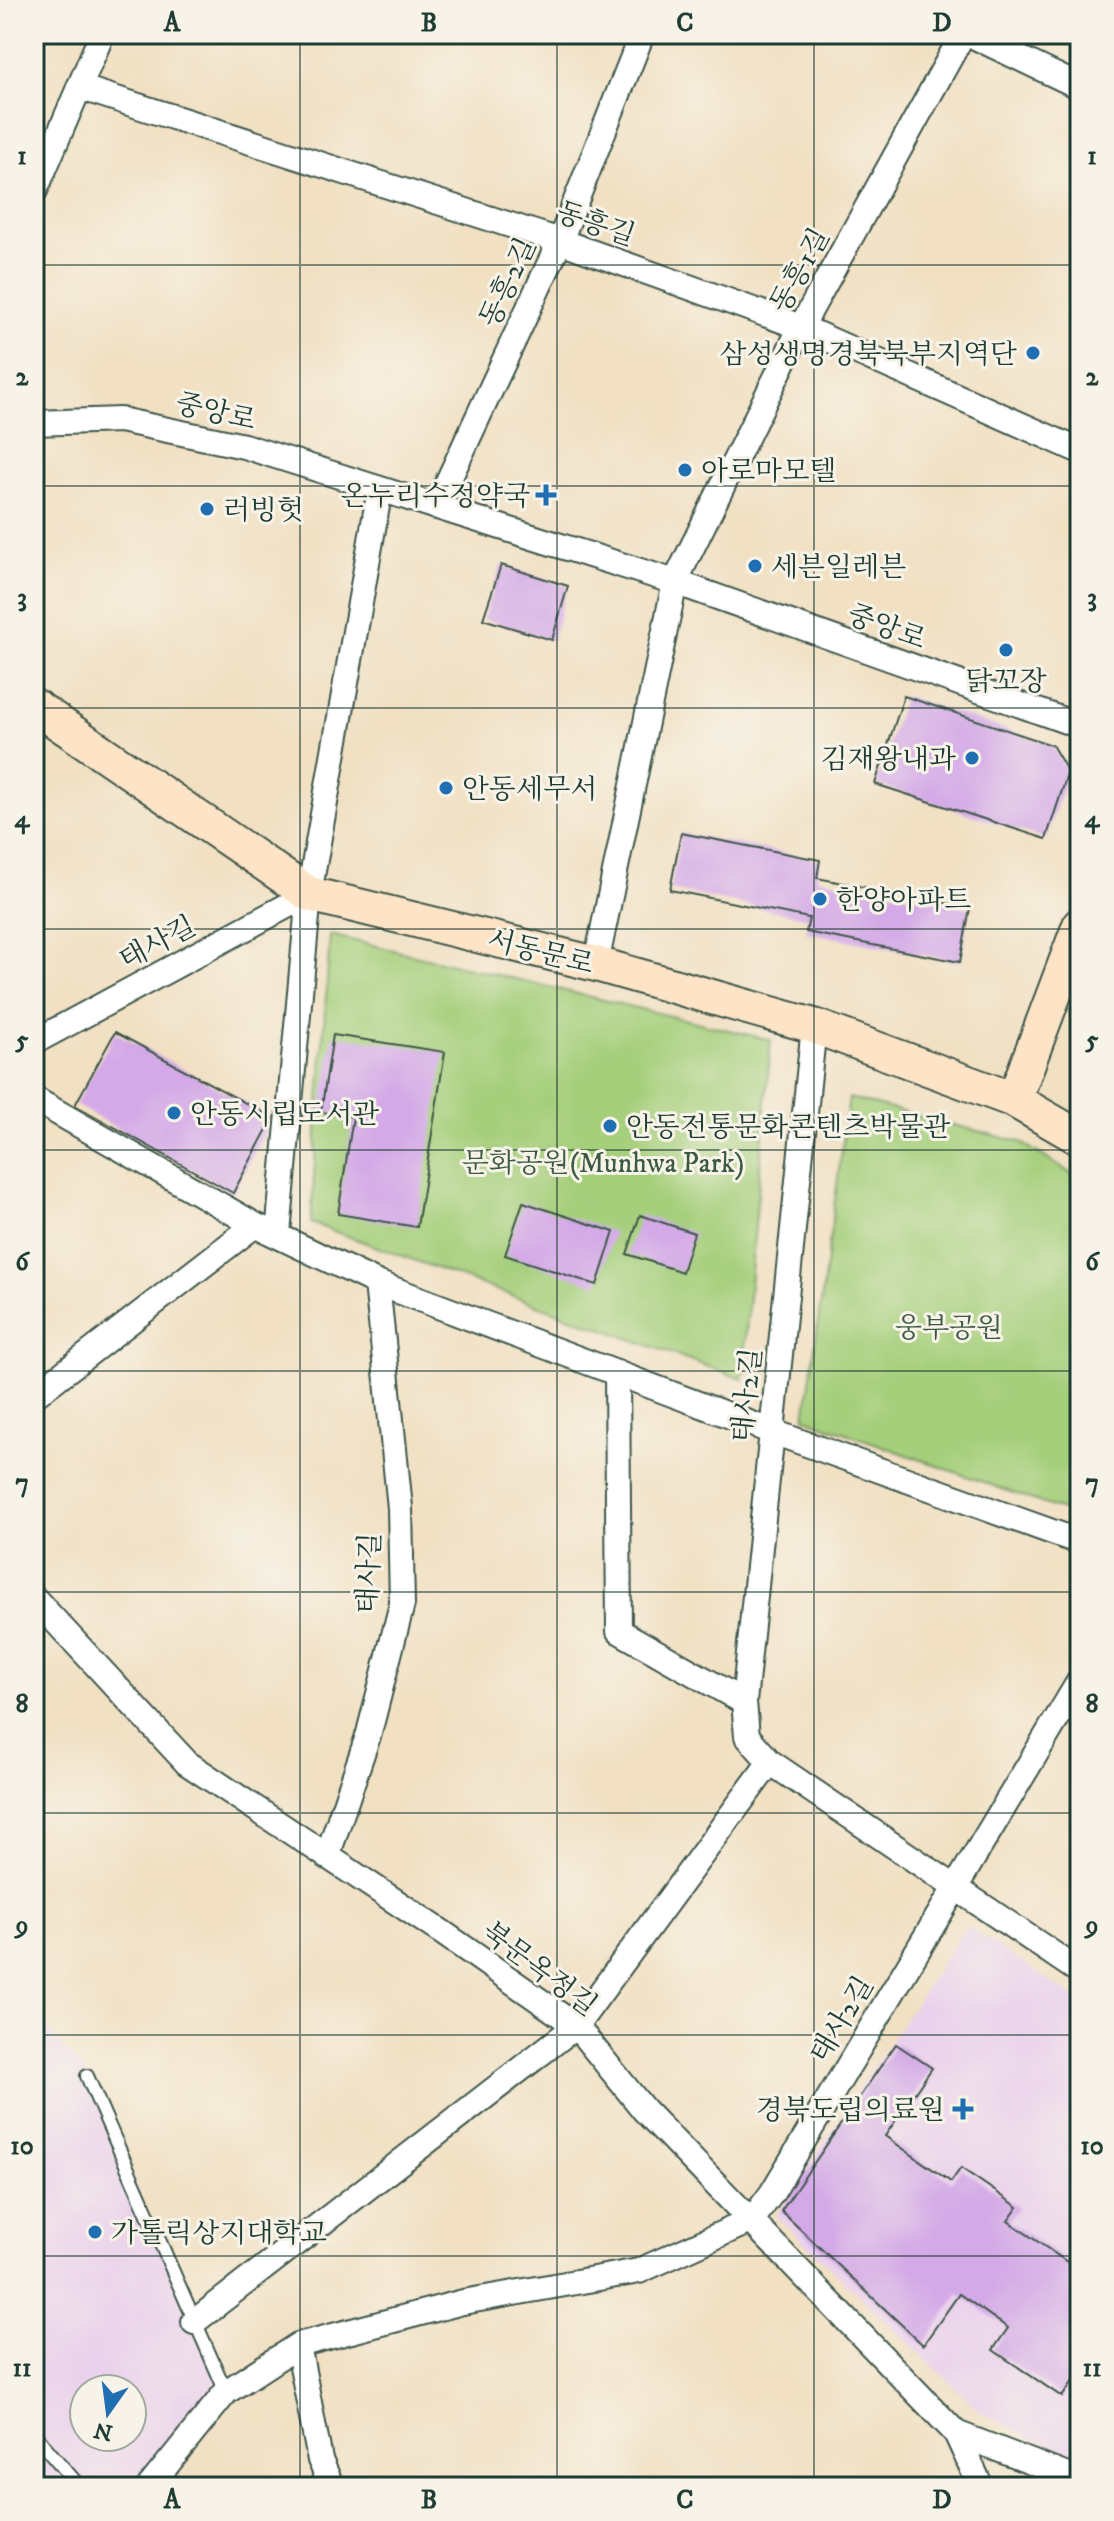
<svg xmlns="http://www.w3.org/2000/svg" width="1114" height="2521" font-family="'IM FELL DW Pica','Noto Serif KR',serif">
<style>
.built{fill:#ead1ec;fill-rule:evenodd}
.green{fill:#a6cf7b;stroke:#628658;stroke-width:2}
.building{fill:#d3a9e7}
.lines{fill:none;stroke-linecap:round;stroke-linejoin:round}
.lane-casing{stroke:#3e5549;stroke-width:16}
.street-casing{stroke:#3e5549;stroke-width:28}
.secondary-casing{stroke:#3e5549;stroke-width:38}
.lane{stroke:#fff;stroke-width:12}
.street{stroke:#fff;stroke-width:24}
.secondary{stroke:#fee4c6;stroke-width:34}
.grid{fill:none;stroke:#1f3d34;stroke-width:2;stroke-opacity:0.55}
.poi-dot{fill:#1f6fb2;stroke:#f7f3e8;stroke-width:3}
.labels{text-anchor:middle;stroke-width:6;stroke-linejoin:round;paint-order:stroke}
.street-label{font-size:28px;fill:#1f3d34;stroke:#f7f3e8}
.poi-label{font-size:28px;fill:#1f3d34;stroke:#f7f3e8;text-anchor:start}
.park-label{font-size:28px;fill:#3a5a42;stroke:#f7f3e8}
.neatline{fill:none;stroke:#1f3d34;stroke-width:3}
.grid-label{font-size:26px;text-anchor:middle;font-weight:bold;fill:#1f3d34}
</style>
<rect width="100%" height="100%" fill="#f7f3e8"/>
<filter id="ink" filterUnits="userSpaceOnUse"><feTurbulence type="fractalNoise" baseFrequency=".0125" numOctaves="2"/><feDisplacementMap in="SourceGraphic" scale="16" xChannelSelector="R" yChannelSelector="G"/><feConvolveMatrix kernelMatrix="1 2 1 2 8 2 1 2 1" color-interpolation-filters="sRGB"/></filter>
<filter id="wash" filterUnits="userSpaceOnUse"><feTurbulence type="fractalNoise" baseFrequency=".006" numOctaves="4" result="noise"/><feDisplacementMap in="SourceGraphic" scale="32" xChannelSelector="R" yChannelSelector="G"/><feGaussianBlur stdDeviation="1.8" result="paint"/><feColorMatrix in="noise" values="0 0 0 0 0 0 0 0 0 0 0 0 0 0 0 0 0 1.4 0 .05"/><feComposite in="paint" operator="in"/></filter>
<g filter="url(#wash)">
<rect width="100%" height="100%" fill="#f1e0c2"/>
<path class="built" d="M 966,1926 L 1080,2001 L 1080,2462 L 983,2414 L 776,2216 Z
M 34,2014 L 87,2076 L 226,2392 L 149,2487 L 34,2487 ZM 84,2389 L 132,2389 L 132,2437 L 84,2437 Z"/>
<path class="green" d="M 330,935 L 771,1040 L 742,1379 L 311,1223 Z
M 849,1098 L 1020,1142 L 1080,1179 L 1080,1517 L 805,1418 Z"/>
<g id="blocks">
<path class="building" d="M 501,565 L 568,586 L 552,640 L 483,619 Z
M 904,696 L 1052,745 L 1068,772 L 1046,839 L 875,784 Z
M 681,833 L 820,860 L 817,878 L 970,908 L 960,962 L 806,932 L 809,918 L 670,890 Z
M 115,1032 L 273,1118 L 233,1193 L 75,1105 Z
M 333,1035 L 445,1052 L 417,1227 L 338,1214 L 353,1117 L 321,1112 Z
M 523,1202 L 614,1232 L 597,1285 L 505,1255 Z
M 640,1215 L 694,1233 L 682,1272 L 627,1254 Z
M 896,2044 L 932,2068 L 885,2136 L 951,2182 L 961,2168 L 1018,2207 L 1008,2221 L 1080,2271 L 1080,2371 L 1062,2397 L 993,2350 L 1008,2328 L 959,2294 L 923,2345 L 781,2211 Z"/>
</g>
</g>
<g filter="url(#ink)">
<use href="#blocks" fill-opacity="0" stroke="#3e5549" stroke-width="2"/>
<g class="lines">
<defs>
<path id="lane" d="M 87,2076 L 226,2392
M 34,2434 L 80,2487"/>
<path id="street" d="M 969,34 L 1080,87
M 79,87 L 560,241 L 801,327 L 1080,451
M 34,193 L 102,34
M 34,423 L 120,420 L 244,446 L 675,582 L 1080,726
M 436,507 L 560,241 L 642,34
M 596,964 L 675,582 L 801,327 L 963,34
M 814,1026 L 744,1702 L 747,1736 L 770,1762 L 1080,1972
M 34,1042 L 309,894
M 34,1099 L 255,1225 L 377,1283 L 773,1432 L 1080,1542
M 278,1234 L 309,894 L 380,489
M 617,1373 L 619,1631 L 744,1702
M 34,1396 L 255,1225
M 34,1598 L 187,1763 L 443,1933 L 576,2026 L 644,2110 L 956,2433 L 981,2487
M 327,1857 L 369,1733 L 402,1604 L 400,1508 L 377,1283
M 194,2322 L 576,2026 L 770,1762
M 298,2345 L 320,2460 L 332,2487
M 956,2433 L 1080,2481
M 149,2487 L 226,2392 L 298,2345 L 463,2302 L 639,2271 L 752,2220 L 772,2193 L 1080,1680"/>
<path id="secondary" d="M 34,706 L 309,894 L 596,964 L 814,1026 L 1014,1100 L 1080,1138
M 1014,1100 L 1080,925"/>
</defs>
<use href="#lane" class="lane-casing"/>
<use href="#street" class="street-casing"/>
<use href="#secondary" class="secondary-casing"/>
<use href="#lane" class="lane"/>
<use href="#street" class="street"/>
<use href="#secondary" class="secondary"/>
</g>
</g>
<path class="grid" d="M 300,34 L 300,2487M 557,34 L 557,2487M 814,34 L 814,2487M 34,265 L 1080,265M 34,486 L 1080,486M 34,708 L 1080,708M 34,929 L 1080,929M 34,1150 L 1080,1150M 34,1371 L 1080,1371M 34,1592 L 1080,1592M 34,1813 L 1080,1813M 34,2035 L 1080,2035M 34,2256 L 1080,2256"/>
<g class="poi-dot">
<circle cx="1033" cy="353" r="8"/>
<circle cx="685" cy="470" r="8"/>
<path d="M542 483h8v8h8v8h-8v8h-8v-8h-8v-8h8z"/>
<circle cx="207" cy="509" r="8"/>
<circle cx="755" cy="566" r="8"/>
<circle cx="1006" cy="650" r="8"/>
<circle cx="972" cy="758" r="8"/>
<circle cx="446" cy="788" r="8"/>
<circle cx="820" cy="899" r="8"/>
<circle cx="174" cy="1113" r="8"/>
<circle cx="610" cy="1126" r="8"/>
<path d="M959 2097h8v8h8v8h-8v8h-8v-8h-8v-8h8z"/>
<circle cx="95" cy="2232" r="8"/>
</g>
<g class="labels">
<g class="street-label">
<text transform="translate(596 223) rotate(19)" y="10">동흥길</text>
<text transform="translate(799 270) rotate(-61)" y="10">동흥1길</text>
<text transform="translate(507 282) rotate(-65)" y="10">동흥2길</text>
<text transform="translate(216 411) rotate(13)" y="10">중앙로</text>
<text transform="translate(887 626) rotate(20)" y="10">중앙로</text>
<text transform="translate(157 942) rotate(-28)" y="10">태사길</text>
<text transform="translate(541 951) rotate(14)" y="10">서동문로</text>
<text transform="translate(746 1395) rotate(-84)" y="10">태사2길</text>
<text transform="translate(368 1573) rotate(-88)" y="10">태사길</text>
<text transform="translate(540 1968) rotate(37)" y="10">북문옥정길</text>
<text transform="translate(841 2019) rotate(-59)" y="10">태사2길</text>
</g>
<g class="poi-label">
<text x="1017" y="363" text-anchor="end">삼성생명경북북부지역단</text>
<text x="701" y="480">아로마모텔</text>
<text x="530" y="505" text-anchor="end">온누리수정약국</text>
<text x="223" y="519">러빙헛</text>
<text x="771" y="576">세븐일레븐</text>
<text x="1006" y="690" text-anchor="middle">닭꼬장</text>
<text x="956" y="768" text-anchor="end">김재왕내과</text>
<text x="462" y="798">안동세무서</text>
<text x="836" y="909">한양아파트</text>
<text x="190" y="1123">안동시립도서관</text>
<text x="626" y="1136">안동전통문화콘텐츠박물관</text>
<text x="945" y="2119" text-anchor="end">경북도립의료원</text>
<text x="111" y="2242">가톨릭상지대학교</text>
</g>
<g class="park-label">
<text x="603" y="1172">문화공원(Munhwa Park)</text>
<text x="949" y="1337">웅부공원</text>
</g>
</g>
<rect width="1114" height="2521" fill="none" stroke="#f7f3e8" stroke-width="88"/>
<g transform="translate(108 2413) rotate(194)"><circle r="38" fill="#f7f3e8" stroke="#a1aaa0" stroke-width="2"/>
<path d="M0-6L14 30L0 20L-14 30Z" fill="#1f6fb2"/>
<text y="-12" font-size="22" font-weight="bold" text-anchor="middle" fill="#1f3d34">N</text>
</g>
<rect x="44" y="44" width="1026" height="2433" class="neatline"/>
<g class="grid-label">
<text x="172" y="31">A</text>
<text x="429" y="31">B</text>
<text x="685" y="31">C</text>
<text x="942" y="31">D</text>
<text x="22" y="164">1</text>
<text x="1092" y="164">1</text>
<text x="22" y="385">2</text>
<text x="1092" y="385">2</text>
<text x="22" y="606">3</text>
<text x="1092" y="606">3</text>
<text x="22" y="827">4</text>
<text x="1092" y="827">4</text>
<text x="22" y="1048">5</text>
<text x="1092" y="1048">5</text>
<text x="22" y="1270">6</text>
<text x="1092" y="1270">6</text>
<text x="22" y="1491">7</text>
<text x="1092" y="1491">7</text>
<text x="22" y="1712">8</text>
<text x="1092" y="1712">8</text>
<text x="22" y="1933">9</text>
<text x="1092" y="1933">9</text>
<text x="22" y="2154">10</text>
<text x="1092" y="2154">10</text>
<text x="22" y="2376">11</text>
<text x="1092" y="2376">11</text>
<text x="172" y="2508">A</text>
<text x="429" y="2508">B</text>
<text x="685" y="2508">C</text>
<text x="942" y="2508">D</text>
</g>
</svg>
